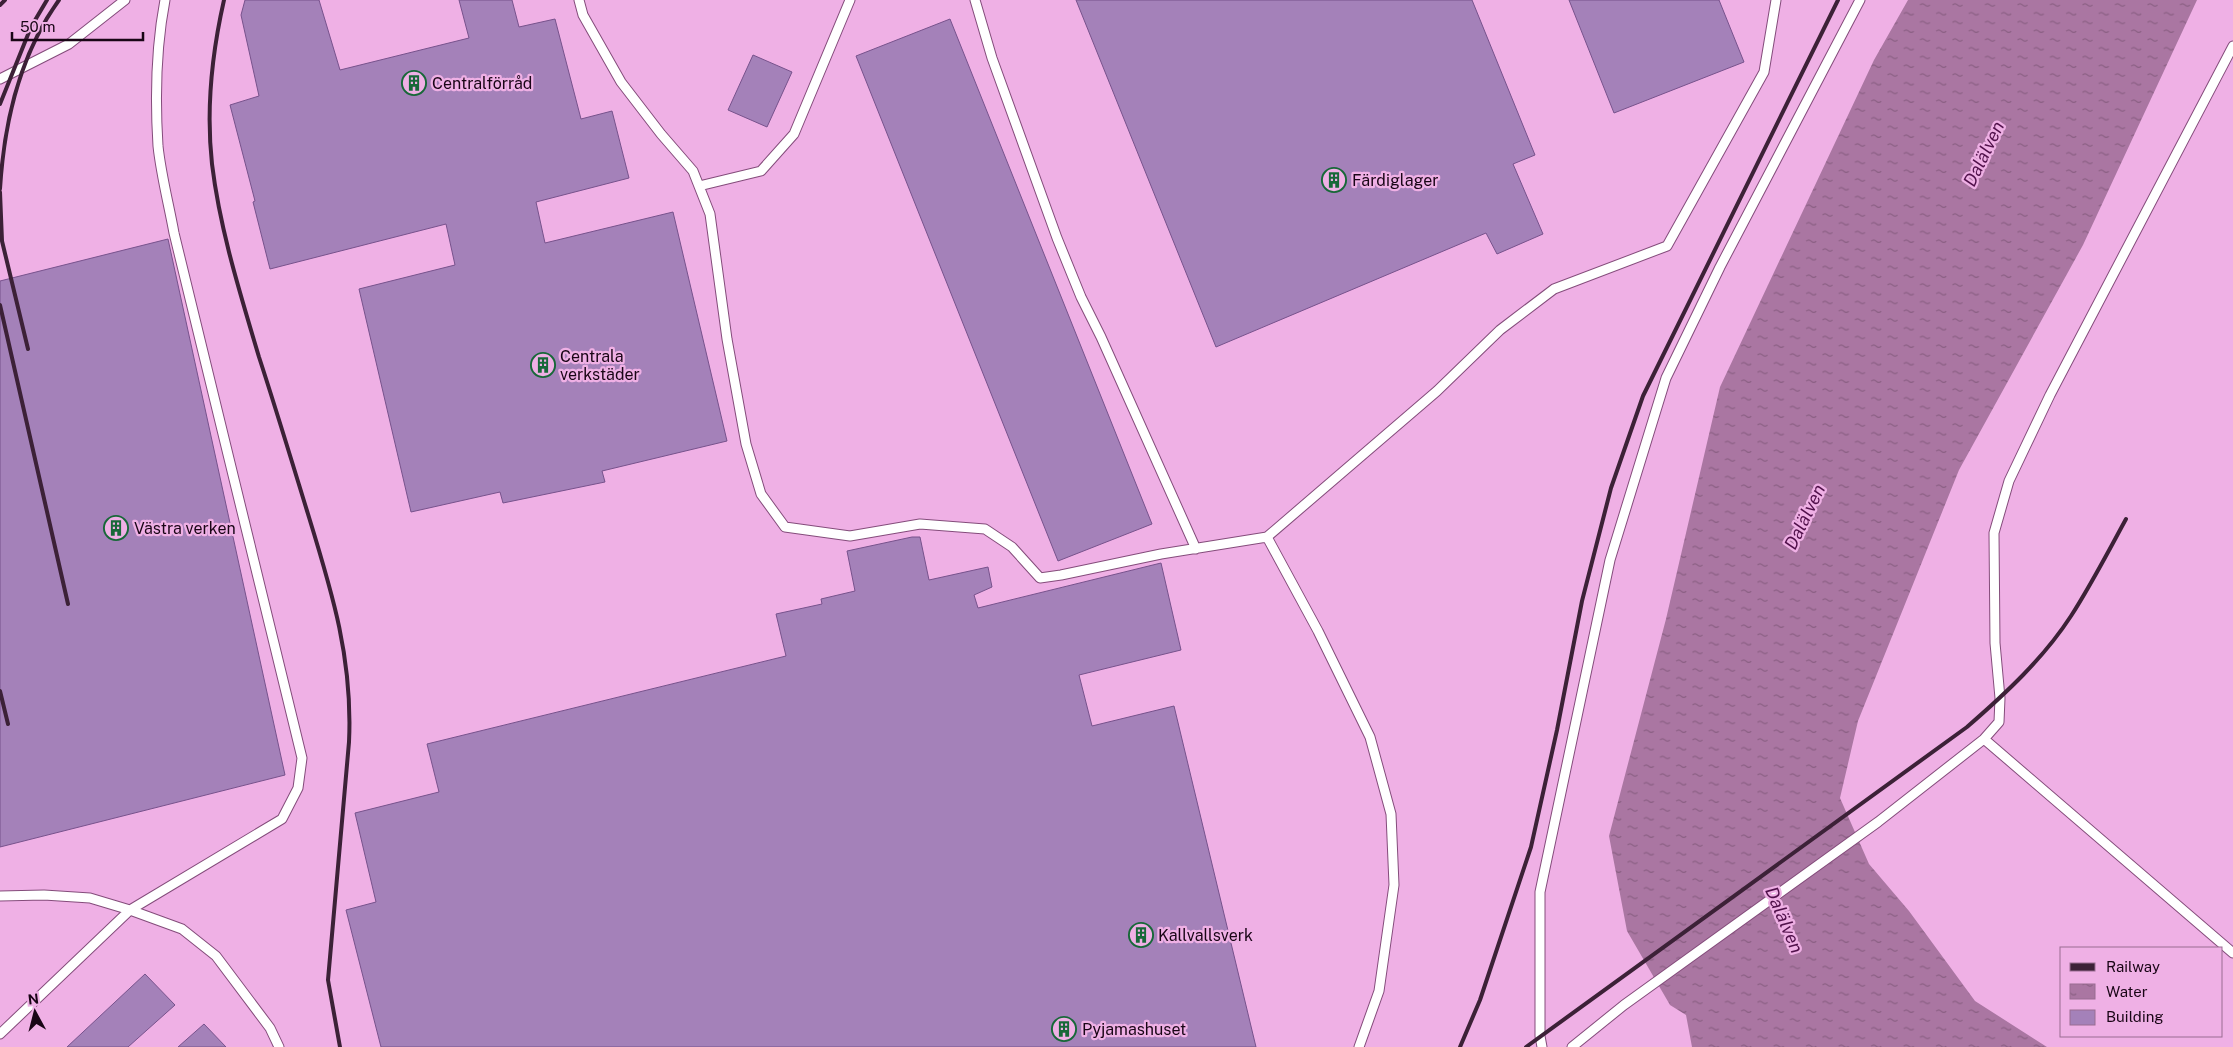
<svg xmlns="http://www.w3.org/2000/svg" width="2233" height="1047" font-family="'Public Sans',sans-serif">
<style>
.water{fill:url(#water-ripples)}
.building{fill:#a481b9;stroke:#77528c}
.lines{fill:none;stroke-linecap:round;stroke-linejoin:round}
.service-casing{stroke:#844c7b;stroke-width:11}
.service{stroke:#fff;stroke-width:9}
.rail{stroke:#3c2137;stroke-width:4}
.labels{text-anchor:middle;stroke-width:4.5;stroke-linejoin:round;paint-order:stroke}
.poi-label{font-size:16px;fill:#190516;stroke:#efb0e5;text-anchor:start}
.water-label{font-size:18px;font-style:italic;fill:#50104a;stroke:#efb0e5}
</style>
<defs>
<pattern id="water-ripples" width="26" height="14" patternUnits="userSpaceOnUse" patternTransform="scale(1.25)"><rect width="26" height="14" fill="#aa76a2"/><path d="M2 4q2-2 4 0t4 0M15 11q2-2 4 0t4 0" fill="none" stroke="#8a5f83"/></pattern>
</defs>
<rect width="100%" height="100%" fill="#efb0e5"/>
<path class="water" d="M 1908,0 L 2197,0 L 2083,245 L 1959,470 L 1858,721 L 1840,798 L 1869,864 L 1909,911 L 1975,1001 L 2047,1047 L 1692,1047 L 1686,1015 L 1670,1005 L 1627,931 L 1609,836 L 1666,619 L 1720,387 L 1874,60 Z"/>
<path class="building" d="M 245,0 L 319,0 L 340,70 L 469,38 L 459,0 L 512,0 L 519,27 L 555,19 L 581,119 L 612,111 L 629,178 L 536,202 L 545,243 L 673,212 L 727,441 L 602,471 L 605,482 L 503,503 L 500,492 L 411,512 L 359,289 L 455,265 L 446,224 L 270,269 L 253,202 L 255,201 L 230,105 L 259,96 L 241,15 Z
M 1076,0 L 1472,0 L 1535,155 L 1513,164 L 1543,234 L 1497,254 L 1486,233 L 1216,347 Z
M 1569,0 L 1719,0 L 1744,62 L 1614,113 Z
M 950,19 L 1152,524 L 1058,561 L 856,56 Z
M 753,55 L 792,72 L 767,127 L 728,110 Z
M 168,239 L 285,775 L 0,847 L 0,281 Z
M 912,537 L 920,537 L 929,580 L 988,567 L 992,587 L 974,595 L 978,608 L 1161,563 L 1181,650 L 1079,675 L 1092,726 L 1174,706 L 1256,1047 L 381,1047 L 346,910 L 376,902 L 355,813 L 439,792 L 427,744 L 786,656 L 776,614 L 822,604 L 821,599 L 855,591 L 847,551 Z
M 145,974 L 175,1005 L 128,1047 L 67,1047 Z
M 204,1024 L 226,1047 L 178,1047 Z"/>
<g class="lines">
<defs>
<path id="service" d="M 579,0 L 583,15 L 621,82 L 661,134 L 693,171 L 710,214 L 727,339 L 746,444 L 761,494 L 785,527 L 850,536 L 920,524 L 985,529 L 1012,547 L 1040,578 L 1061,575 L 1161,554 L 1267,537 L 1318,631 L 1370,737 L 1391,814 L 1394,885 L 1379,991 L 1359,1047
M 975,0 L 992,58 L 1057,238 L 1081,297 L 1101,337 L 1196,549
M 0,79 L 69,44 L 125,0
M 699,186 L 761,171 L 794,134 L 850,0
M 1267,537 L 1437,391 L 1500,330 L 1554,289 L 1667,246 L 1764,72 L 1776,0
M 1984,739 L 2233,953
M 0,896 L 44,895 L 90,898 L 130,910 L 182,929 L 216,956 L 270,1028 L 279,1047
M 0,1034 L 130,910 L 282,819 L 298,788 L 302,758 L 174,233 C 169,205 161,175 158,146 C 155,98 156,47 165,0
M 1542,1047 L 1540,1036 L 1540,892 L 1610,560 L 1666,378 L 1720,267 L 1860,0
M 1572,1047 L 1624,1005 L 1878,822 L 1984,739 L 1999,722 L 2000,698 L 1995,643 L 1994,533 L 2009,481 L 2050,395 L 2233,46"/>
</defs>
<use href="#service" class="service-casing"/>
<use href="#service" class="service"/>
<path class="rail" d="M 224,0 C 212,53 206,110 212,164 C 220,230 240,293 259,357 C 276,409 292,462 308,514 C 332,592 353,659 349,742 L 328,980 L 340,1047
M 0,5 L 5,0
M 0,104 L 31,27 L 47,0
M 0,189 C 4,123 20,54 59,0
M 0,192 L 2,241 L 28,349
M 0,305 L 68,604
M 0,691 L 8,724
M 1460,1047 L 1480,1000 L 1531,847 L 1557,730 L 1582,601 L 1611,488 L 1643,396 L 1838,0
M 1526,1047 L 1967,727 C 2005,694 2043,659 2071,616 C 2091,585 2108,552 2126,519"/>
</g>
<defs>
<symbol id="building-ring" viewBox="-11 -11 22 22"><circle r="9.5" fill="#efb0e5" stroke="#176838" stroke-width="1.5"/><path d="M-4-6H4V6H1V3H-1V6H-4ZM-2.5-4.3h1.7v1.8h-1.7ZM.8-4.3h1.7v1.8H.8ZM-2.5-1h1.7V.8h-1.7ZM.8-1h1.7V.8H.8Z" fill="#176838"/></symbol>
</defs>
<g fill-rule="evenodd">
<use href="#building-ring" x="400" y="69" width="28" height="28"/>
<use href="#building-ring" x="1320" y="166" width="28" height="28"/>
<use href="#building-ring" x="529" y="351" width="28" height="28"/>
<use href="#building-ring" x="102" y="514" width="28" height="28"/>
<use href="#building-ring" x="1127" y="921" width="28" height="28"/>
<use href="#building-ring" x="1050" y="1015" width="28" height="28"/>
</g>
<g class="labels">
<g class="poi-label">
<text x="432" y="89">Centralförråd</text>
<text x="1352" y="186">Färdiglager</text>
<text x="560" y="362">Centrala<tspan x="560" dy="18">verkstäder</tspan></text>
<text x="134" y="534">Västra verken</text>
<text x="1158" y="941">Kallvallsverk</text>
<text x="1082" y="1035">Pyjamashuset</text>
</g>
<g class="water-label">
<text transform="translate(1984 154) rotate(-64)" y="6">Dalälven</text>
<text transform="translate(1805 517) rotate(-64)" y="6">Dalälven</text>
<text transform="translate(1784 920) rotate(67)" y="6">Dalälven</text>
</g>
</g>
<rect x="2060" y="947" width="162" height="90" fill="#efb0e5" stroke="#996c92"/>
<rect x="2070" y="963" width="25" height="8" fill="#3c2137" stroke="#996c92"/>
<text x="2106" y="972" font-size="15" fill="#190516">Railway</text>
<rect x="2070" y="984" width="25" height="15" fill="url(#water-ripples)" stroke="#996c92"/>
<text x="2106" y="997" font-size="15" fill="#190516">Water</text>
<rect x="2070" y="1010" width="25" height="15" fill="#a481b9" stroke="#996c92"/>
<text x="2106" y="1022" font-size="15" fill="#190516">Building</text>
<g transform="translate(35 1012) rotate(353)" stroke="#efb0e5" stroke-width="4" paint-order="stroke">
<path d="M0-4L9 19L0 12L-9 19Z" fill="#190516"/>
<text y="-8" font-size="14" font-weight="bold" text-anchor="middle" fill="#190516">N</text>
</g>
<path d="M12 32v8h131v-8" fill="none" stroke="#190516" stroke-width="2.5"/>
<text x="20" y="32" font-size="15" fill="#190516" stroke="#efb0e5" stroke-width="4" paint-order="stroke">50 m</text>
</svg>
